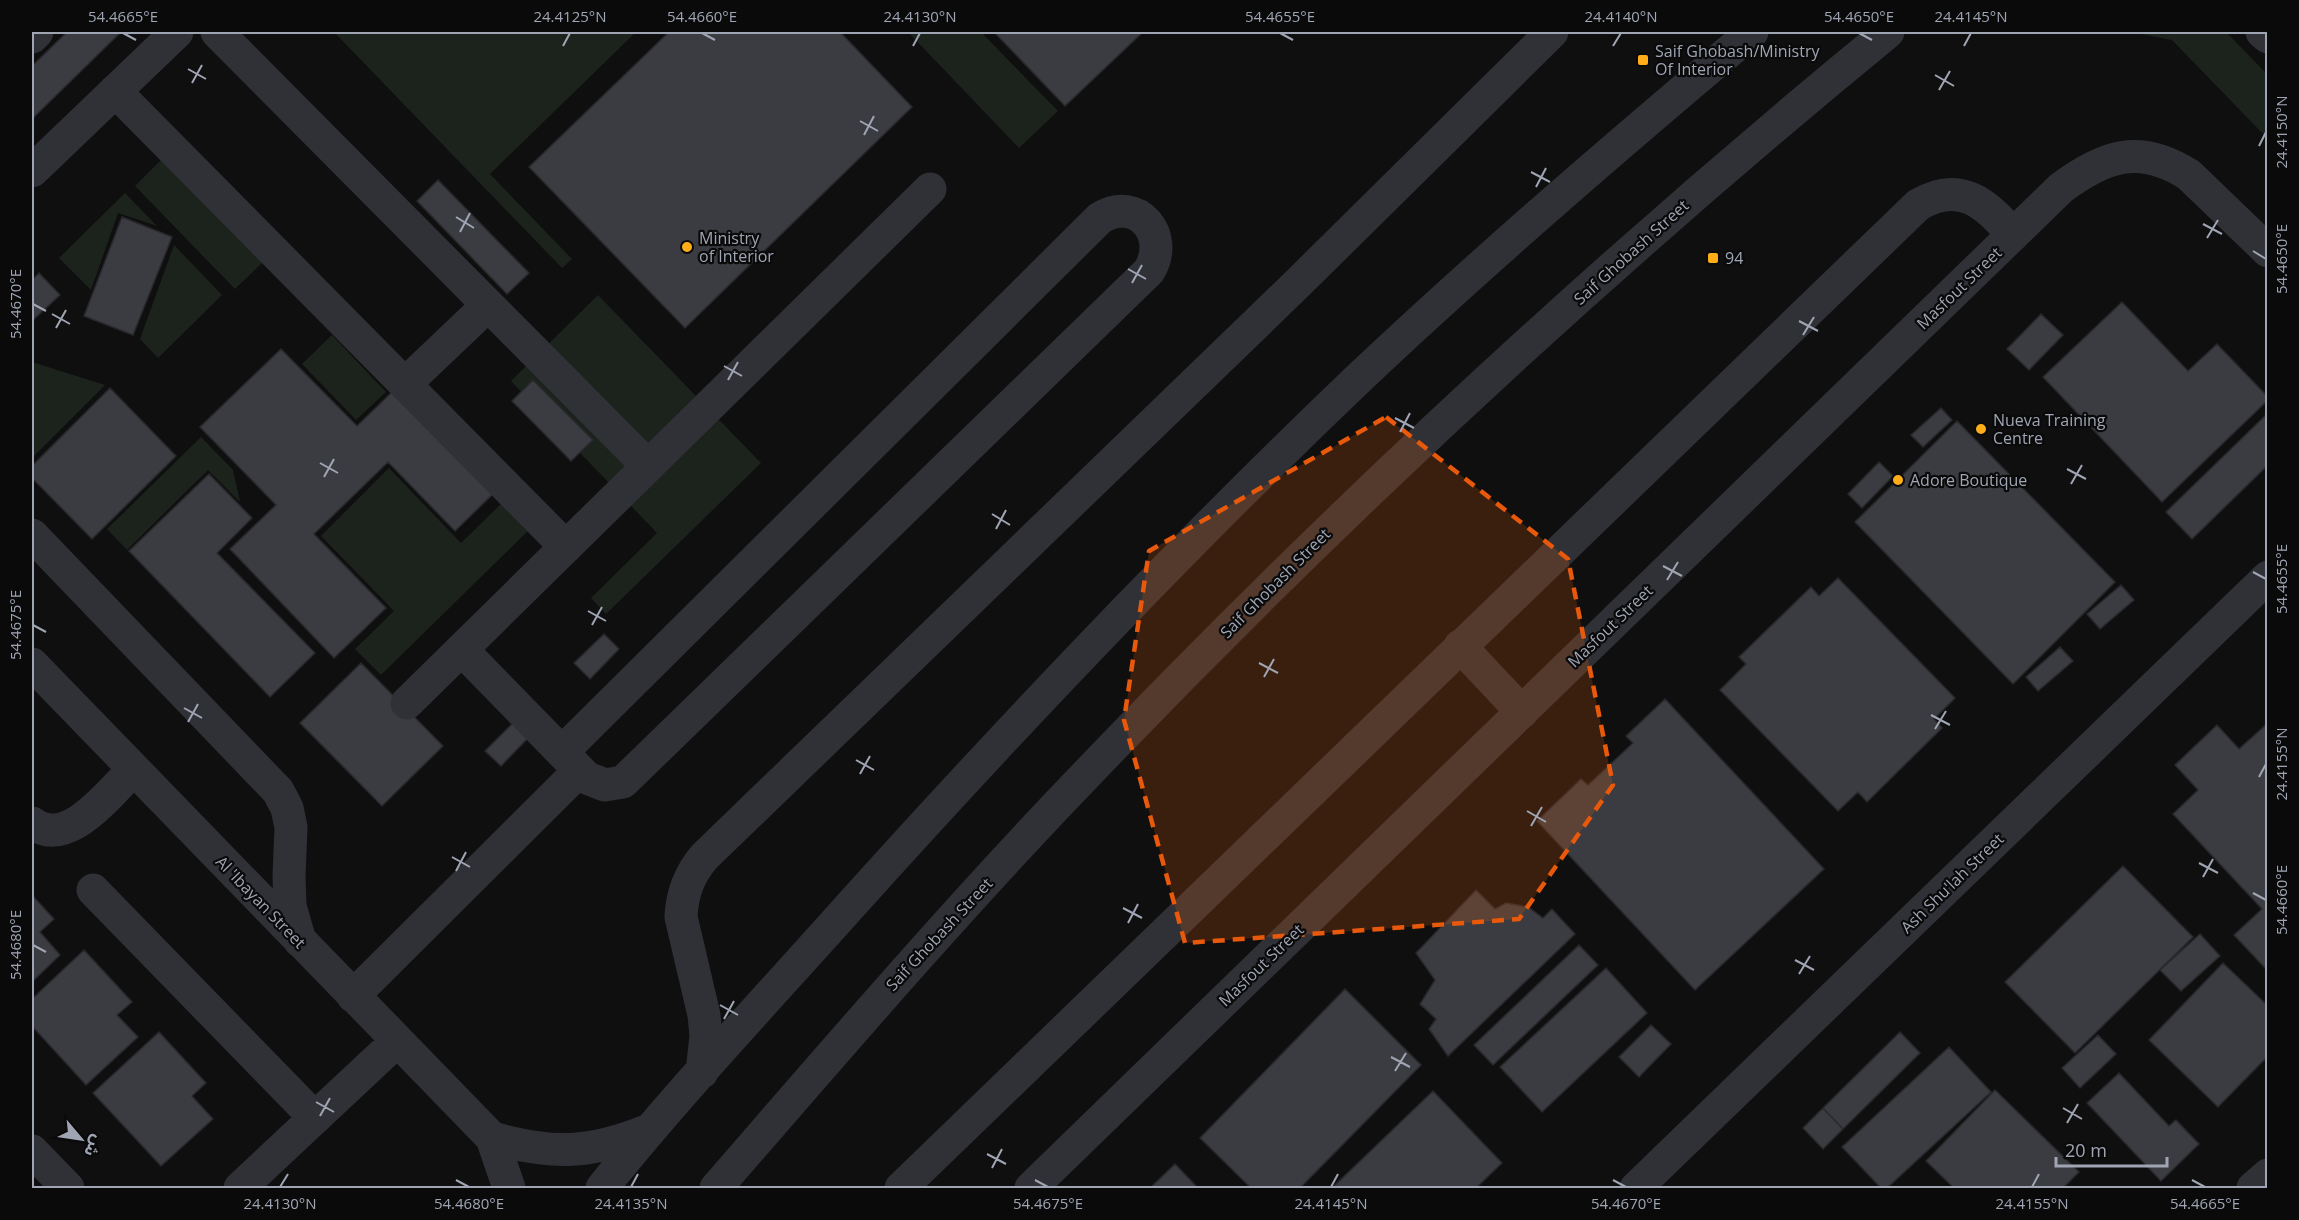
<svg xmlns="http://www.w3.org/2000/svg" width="2299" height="1220" font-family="'Open Sans','Noto Sans Arabic',sans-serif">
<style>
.green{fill:#1b231c}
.building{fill:#3b3c41;stroke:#29292d;stroke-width:1.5}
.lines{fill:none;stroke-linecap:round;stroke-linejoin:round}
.minor{stroke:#303136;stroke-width:33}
.marked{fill:#e8590c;fill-opacity:0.2;stroke:#e8590c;stroke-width:4.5;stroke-dasharray:12 8;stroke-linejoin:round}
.ticks{fill:none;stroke:#9fa5b3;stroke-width:2}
.poi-dot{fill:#ffae18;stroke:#0a0a0b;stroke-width:2}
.labels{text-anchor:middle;stroke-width:4.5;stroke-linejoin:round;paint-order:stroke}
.poi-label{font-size:16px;fill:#9fa5b3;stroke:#0a0a0b;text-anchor:start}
.street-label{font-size:16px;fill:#9fa5b3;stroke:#0a0a0b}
.neatline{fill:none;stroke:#9fa5b3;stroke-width:2}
.ticks-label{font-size:15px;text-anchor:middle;fill:#9fa5b3}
</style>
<rect width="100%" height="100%" fill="#0f0f10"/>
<path class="green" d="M 334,32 L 636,32 L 490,174 L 572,259 L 562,268 Z
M 908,32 L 981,32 L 1058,111 L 1019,148 Z
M 2131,32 L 2226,32 L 2267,74 L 2267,138 L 2172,40 Z
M 163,158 L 264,261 L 235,289 L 135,186 Z
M 125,193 L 157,226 L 118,213 L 91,290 L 59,258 Z
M 174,245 L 222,295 L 158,358 L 140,339 Z
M 598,295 L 761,463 L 606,614 L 591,598 L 657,533 L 511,381 Z
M 332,335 L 386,392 L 356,420 L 302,364 Z
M 32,362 L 105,385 L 32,458 Z
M 201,437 L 233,470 L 240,502 L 208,470 L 127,550 L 107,529 Z
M 389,468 L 461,543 L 504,501 L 531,528 L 381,675 L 355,649 L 394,611 L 321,536 Z"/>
<path class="building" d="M 67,32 L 121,32 L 32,119 L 32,66 Z
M 669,32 L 840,32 L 912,107 L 685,328 L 529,167 Z
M 994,32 L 1143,32 L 1065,106 Z
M 438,180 L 529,273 L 507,294 L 417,201 Z
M 122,217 L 172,237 L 133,335 L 84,316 Z
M 39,273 L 60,295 L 33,320 L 32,318 L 32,280 Z
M 2122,302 L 2188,371 L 2217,344 L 2268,397 L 2268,400 L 2162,502 L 2043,377 Z
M 2041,314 L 2063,335 L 2029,370 L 2007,349 Z
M 281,349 L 357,426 L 393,391 L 493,494 L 455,531 L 388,462 L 314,534 L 386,608 L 334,658 L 230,549 L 276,505 L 200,427 Z
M 533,380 L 593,440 L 571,461 L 512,401 Z
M 110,388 L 176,456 L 92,539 L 32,478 L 32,466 Z
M 1941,408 L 1952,420 L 1923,447 L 1911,435 Z
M 2268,413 L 2268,465 L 2192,539 L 2166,512 Z
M 1957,421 L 2115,582 L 2013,684 L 1855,522 Z
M 1879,462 L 1893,476 L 1862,508 L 1848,494 Z
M 209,474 L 252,518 L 217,553 L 315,653 L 270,697 L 129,551 Z
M 1838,578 L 1955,698 L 1934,719 L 1942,728 L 1867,802 L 1858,792 L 1838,811 L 1720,690 L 1746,664 L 1739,657 L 1811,587 L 1819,596 Z
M 2121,585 L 2134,600 L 2100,629 L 2087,614 Z
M 604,634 L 619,649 L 590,679 L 574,663 Z
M 2060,647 L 2073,661 L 2038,691 L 2026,677 Z
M 361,663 L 443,746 L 382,806 L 300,723 Z
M 1665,699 L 1824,869 L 1695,990 L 1537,821 L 1581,779 L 1588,785 L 1633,743 L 1626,736 Z
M 515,721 L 530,736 L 501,766 L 485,751 Z
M 2268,723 L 2268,971 L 2234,935 L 2262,909 L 2173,814 L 2198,790 L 2175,765 L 2217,725 L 2239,749 Z
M 2123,866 L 2193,937 L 2075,1053 L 2005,982 Z
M 1476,890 L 1495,909 L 1506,903 L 1528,907 L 1543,918 L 1552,909 L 1575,934 L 1448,1056 L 1429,1029 L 1436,1019 L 1420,1004 L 1435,980 L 1416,953 Z
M 32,895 L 54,919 L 40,932 L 60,955 L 32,982 Z
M 2200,934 L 2220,956 L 2181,991 L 2160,970 Z
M 1579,945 L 1598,965 L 1493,1065 L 1474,1045 Z
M 84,950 L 132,1002 L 117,1015 L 138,1037 L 86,1085 L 32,1026 L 32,999 Z
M 2223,963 L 2268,1006 L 2268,1056 L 2218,1107 L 2149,1040 Z
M 1606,968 L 1647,1013 L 1542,1112 L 1500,1067 Z
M 1345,989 L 1421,1065 L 1300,1188 L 1251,1188 L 1200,1138 Z
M 1651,1025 L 1671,1044 L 1639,1077 L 1619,1057 Z
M 159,1032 L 206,1083 L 192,1096 L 213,1119 L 161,1166 L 93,1093 Z
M 1900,1032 L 1920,1053 L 1843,1129 L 1823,1108 Z
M 2098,1035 L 2116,1054 L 2080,1088 L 2062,1068 Z
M 1949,1047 L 1991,1092 L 1887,1188 L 1881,1188 L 1842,1147 Z
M 2119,1073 L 2169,1126 L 2176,1120 L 2199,1144 L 2161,1181 L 2087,1103 Z
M 1995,1090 L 2079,1172 L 2063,1188 L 1954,1188 L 1926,1161 Z
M 1433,1091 L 1502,1163 L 1476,1188 L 1332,1188 Z
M 1823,1108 L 1843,1129 L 1823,1149 L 1803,1128 Z
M 1175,1164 L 1198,1188 L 1150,1188 Z"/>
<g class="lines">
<path class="minor" d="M 217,32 L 648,466
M 2262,32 L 2268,37
M 32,37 L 37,32
M 115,91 L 566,547
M 32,171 L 177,32
M 405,384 L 488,305
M 32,535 L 278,791 L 287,808 L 291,827 L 289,876 L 290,906 L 300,941
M 1460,646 L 1522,712
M 462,650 L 587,778 L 605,785 L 623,782 L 1149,271 C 1171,235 1137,195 1100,218 L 562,752
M 32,664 L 492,1138 L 509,1188
M 407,703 L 930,189
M 32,823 C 68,850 109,793 134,769
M 93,890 L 315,1118
M 353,996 L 579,771
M 702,1072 L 706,1036 L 704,1015 L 681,917 C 682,893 689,875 704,857 L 1296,285 L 1552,32
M 492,1138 C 553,1155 590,1154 649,1130
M 32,1151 L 68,1188
M 240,1188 L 397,1041
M 602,1188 C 681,1090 767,999 851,905 C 1014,724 1182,547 1358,379 C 1485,259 1618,145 1752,32
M 716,1188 C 835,1051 954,912 1080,781 C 1334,515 1604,265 1888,32
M 901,1188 L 1918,205 C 1960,180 1986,203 2013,235
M 1031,1188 L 2061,188 C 2104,156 2139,143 2189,175 L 2268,251
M 1636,1188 L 2268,577
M 2253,1188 L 2268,1175"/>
</g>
<path class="marked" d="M 1386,417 L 1568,559 L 1613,785 L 1519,919 L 1185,943 L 1124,720 L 1149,551 Z"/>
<path class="ticks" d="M 123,33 L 136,40M 702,33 L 715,40M 1280,33 L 1293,40M 1859,33 L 1872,40M 563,46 L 570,33M 913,46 L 920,33M 1613,46 L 1621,33M 1964,46 L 1971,33M 188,69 L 206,79M 1935,75 L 1954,86M 192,83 L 202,65M 1939,90 L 1950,71M 860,121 L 878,131M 864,135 L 874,116M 2259,146 L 2266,132M 1531,172 L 1550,182M 1536,187 L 1546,168M 456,217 L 474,228M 2203,224 L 2222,234M 460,232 L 470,213M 2207,238 L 2218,220M 2253,251 L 2266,259M 1128,269 L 1146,279M 1132,283 L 1142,265M 33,304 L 46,311M 52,314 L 70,324M 1799,321 L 1818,331M 56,328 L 66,310M 1803,335 L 1814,317M 724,366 L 742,376M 728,380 L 738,362M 1395,418 L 1414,428M 1400,432 L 1410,413M 320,463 L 338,473M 2067,469 L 2086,479M 324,477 L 334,459M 2071,484 L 2082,465M 992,514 L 1010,525M 996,529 L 1006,510M 1663,566 L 1682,576M 2253,572 L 2266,579M 1667,580 L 1678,562M 588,611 L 606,621M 33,625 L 46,632M 592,625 L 602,607M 1259,663 L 1278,673M 1264,677 L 1274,659M 184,708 L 202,718M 1931,715 L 1950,725M 188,722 L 198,704M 1935,729 L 1946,711M 856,760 L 874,770M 860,774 L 870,756M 2259,777 L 2266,764M 1527,811 L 1546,822M 1531,826 L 1542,807M 452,857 L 470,867M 2199,863 L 2218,873M 456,871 L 466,852M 2203,877 L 2213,859M 2253,893 L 2266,900M 1123,908 L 1142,918M 1128,923 L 1138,904M 33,945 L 46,952M 1795,960 L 1814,970M 1799,974 L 1810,956M 720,1005 L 738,1015M 724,1019 L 734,1001M 1391,1057 L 1410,1067M 1395,1071 L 1406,1053M 316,1102 L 334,1112M 2063,1108 L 2082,1119M 320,1116 L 330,1098M 2067,1123 L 2078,1104M 987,1154 L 1006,1164M 992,1168 L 1002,1149M 456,1180 L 469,1187M 1035,1180 L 1048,1187M 1613,1180 L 1626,1187M 2192,1180 L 2205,1187M 280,1187 L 288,1174M 631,1187 L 638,1174M 1331,1187 L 1338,1174M 2032,1187 L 2039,1174"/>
<g class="poi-dot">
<rect x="1637" y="54" width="12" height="12" rx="3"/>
<circle cx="687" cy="247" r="6"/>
<rect x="1707" y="252" width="12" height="12" rx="3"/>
<circle cx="1981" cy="429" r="6"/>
<circle cx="1898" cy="480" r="6"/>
</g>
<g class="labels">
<g class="poi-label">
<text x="1655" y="57">Saif Ghobash/Ministry<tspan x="1655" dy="18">Of Interior</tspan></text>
<text x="699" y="244">Ministry<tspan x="699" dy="18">of Interior</tspan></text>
<text x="1725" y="264">94</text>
<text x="1993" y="426">Nueva Training<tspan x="1993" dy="18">Centre</tspan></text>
<text x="1910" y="486">Adore Boutique</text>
</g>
<g class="street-label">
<text transform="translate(1631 252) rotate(-42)" y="6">Saif Ghobash Street</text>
<text transform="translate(1959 288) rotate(-44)" y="6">Masfout Street</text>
<text transform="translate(1275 583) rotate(-45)" y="6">Saif Ghobash Street</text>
<text transform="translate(1610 626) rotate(-44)" y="6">Masfout Street</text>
<text transform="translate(1952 883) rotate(-44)" y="6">Ash Shu'lah Street</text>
<text transform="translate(261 902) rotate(46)" y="6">Al 'Ibayan Street</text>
<text transform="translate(939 934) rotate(-47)" y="6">Saif Ghobash Street</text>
<text transform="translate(1261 965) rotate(-44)" y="6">Masfout Street</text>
</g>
</g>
<rect width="2299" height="1220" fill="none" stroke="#0a0a0b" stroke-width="66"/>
<g transform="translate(81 1139) rotate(119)" stroke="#0a0a0b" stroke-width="4.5" paint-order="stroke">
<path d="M0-4.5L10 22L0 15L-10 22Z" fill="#9fa5b3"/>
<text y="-9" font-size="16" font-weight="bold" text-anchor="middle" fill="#9fa5b3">ش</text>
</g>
<path d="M2056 1157v9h111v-9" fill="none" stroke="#9fa5b3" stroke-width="3"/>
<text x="2065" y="1157" font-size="18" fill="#9fa5b3" stroke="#0a0a0b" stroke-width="4.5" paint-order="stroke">20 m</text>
<rect x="33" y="33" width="2233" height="1154" class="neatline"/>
<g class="ticks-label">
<text x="123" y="22">54.4665°E</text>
<text x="570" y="22">24.4125°N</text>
<text x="702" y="22">54.4660°E</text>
<text x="920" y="22">24.4130°N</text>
<text x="1280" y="22">54.4655°E</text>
<text x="1621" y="22">24.4140°N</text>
<text x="1859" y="22">54.4650°E</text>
<text x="1971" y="22">24.4145°N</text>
<text transform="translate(2282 132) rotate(-90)" y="5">24.4150°N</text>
<text transform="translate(2282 259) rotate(-90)" y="5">54.4650°E</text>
<text transform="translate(16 304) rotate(-90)" y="5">54.4670°E</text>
<text transform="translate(2282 579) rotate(-90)" y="5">54.4655°E</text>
<text transform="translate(16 625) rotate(-90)" y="5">54.4675°E</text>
<text transform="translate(2282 764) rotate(-90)" y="5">24.4155°N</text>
<text transform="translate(2282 900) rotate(-90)" y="5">54.4660°E</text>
<text transform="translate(16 945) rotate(-90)" y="5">54.4680°E</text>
<text x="280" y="1209">24.4130°N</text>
<text x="469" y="1209">54.4680°E</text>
<text x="631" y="1209">24.4135°N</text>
<text x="1048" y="1209">54.4675°E</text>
<text x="1331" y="1209">24.4145°N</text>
<text x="1626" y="1209">54.4670°E</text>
<text x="2032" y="1209">24.4155°N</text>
<text x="2205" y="1209">54.4665°E</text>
</g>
</svg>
